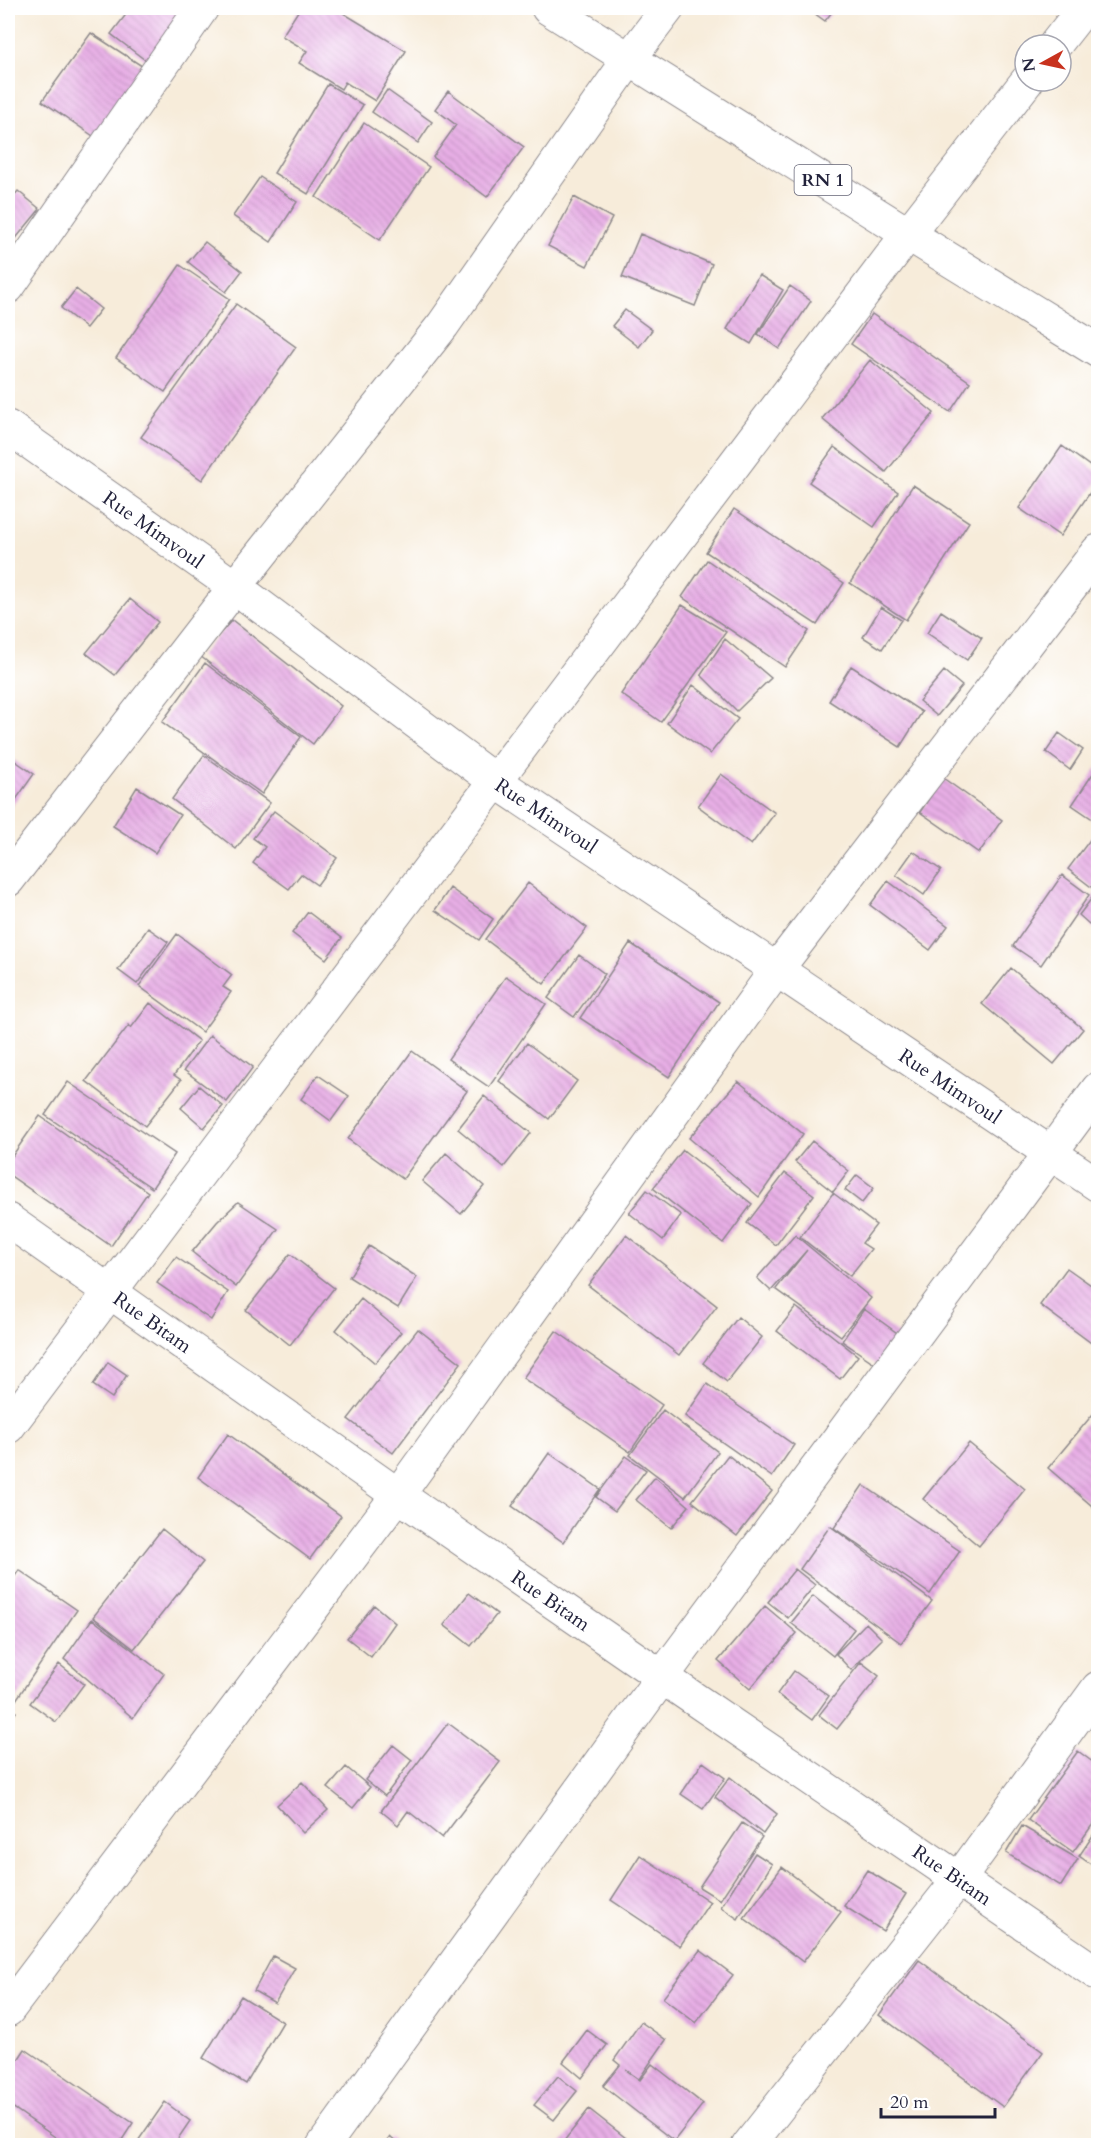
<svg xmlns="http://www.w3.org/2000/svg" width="1106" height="2153" font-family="Cardo,serif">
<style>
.building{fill:url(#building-back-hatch)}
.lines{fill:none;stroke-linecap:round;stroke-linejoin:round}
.street-casing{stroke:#8c878a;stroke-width:35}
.highway-casing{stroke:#8c878a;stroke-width:35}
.street{stroke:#fff;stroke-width:33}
.highway{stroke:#fff;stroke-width:33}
.labels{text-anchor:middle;stroke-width:6;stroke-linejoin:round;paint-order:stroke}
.shield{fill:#fff;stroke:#646476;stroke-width:1.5}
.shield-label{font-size:18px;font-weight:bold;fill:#22223b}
.street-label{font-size:20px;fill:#22223b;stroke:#fff}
</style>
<defs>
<pattern id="building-back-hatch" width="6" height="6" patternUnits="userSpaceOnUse" patternTransform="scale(1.5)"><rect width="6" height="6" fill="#e7aee5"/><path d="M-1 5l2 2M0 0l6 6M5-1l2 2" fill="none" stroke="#c695c5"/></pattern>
</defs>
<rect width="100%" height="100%" fill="#fff"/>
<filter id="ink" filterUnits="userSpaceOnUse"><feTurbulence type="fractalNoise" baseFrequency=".0167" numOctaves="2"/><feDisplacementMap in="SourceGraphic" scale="12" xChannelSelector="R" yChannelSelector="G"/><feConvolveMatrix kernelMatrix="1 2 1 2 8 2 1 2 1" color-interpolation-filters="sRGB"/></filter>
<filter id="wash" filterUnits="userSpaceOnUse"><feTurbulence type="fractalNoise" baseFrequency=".008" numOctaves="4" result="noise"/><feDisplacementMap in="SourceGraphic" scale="24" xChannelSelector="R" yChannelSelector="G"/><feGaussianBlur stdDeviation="1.35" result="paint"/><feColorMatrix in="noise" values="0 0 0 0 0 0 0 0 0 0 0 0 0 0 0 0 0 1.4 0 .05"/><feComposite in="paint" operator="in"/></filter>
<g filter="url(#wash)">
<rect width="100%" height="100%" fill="#f7ecda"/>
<g id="blocks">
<path class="building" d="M 131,8 L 189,8 L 149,63 L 111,34 Z
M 300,8 L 335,8 L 406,51 L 375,101 L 345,82 L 341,89 L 299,63 L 307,51 L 282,36 Z
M 807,8 L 835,8 L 825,21 Z
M 91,33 L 145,68 L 99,140 L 42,101 Z
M 328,84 L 363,105 L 308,194 L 274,173 Z
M 387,90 L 432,122 L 418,143 L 372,112 Z
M 448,91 L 524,147 L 487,197 L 433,157 L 456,125 L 435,109 Z
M 364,123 L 429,167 L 380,240 L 316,197 Z
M 260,177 L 297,202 L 271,242 L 233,216 Z
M 18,191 L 40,209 L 8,248 L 8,194 L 12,198 Z
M 574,197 L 612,218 L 587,266 L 548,246 Z
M 640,234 L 712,264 L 695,306 L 622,277 Z
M 205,242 L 242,271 L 226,292 L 188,262 Z
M 180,265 L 230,299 L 165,392 L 116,358 Z
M 759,275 L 783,290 L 751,344 L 727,329 Z
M 790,286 L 811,301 L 779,349 L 758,334 Z
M 76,289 L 101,309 L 86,328 L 61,308 Z
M 236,304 L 296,347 L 202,480 L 141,437 Z
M 625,310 L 652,330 L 639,347 L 612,326 Z
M 872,314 L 970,382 L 950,412 L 851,344 Z
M 870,360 L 934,413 L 886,472 L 822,419 Z
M 1062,446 L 1098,472 L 1098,481 L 1060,536 L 1019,508 Z
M 834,447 L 898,492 L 874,527 L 809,482 Z
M 913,485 L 969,522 L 906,620 L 850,583 Z
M 734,509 L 844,583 L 817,625 L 706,552 Z
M 707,560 L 809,631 L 785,667 L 682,597 Z
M 130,599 L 158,622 L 115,675 L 86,653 Z
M 682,605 L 726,632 L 661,722 L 621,694 Z
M 881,607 L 901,620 L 882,649 L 863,637 Z
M 941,611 L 982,638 L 967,660 L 927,633 Z
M 232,620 L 341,706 L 313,744 L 200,656 Z
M 725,639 L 771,678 L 737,711 L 701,675 Z
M 205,663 L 301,737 L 262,794 L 162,722 Z
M 851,666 L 922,712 L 900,747 L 829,701 Z
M 944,671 L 962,686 L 937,716 L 919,701 Z
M 693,685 L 738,719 L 710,754 L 667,723 Z
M 1059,733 L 1083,750 L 1070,770 L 1046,752 Z
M 204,755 L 270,803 L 236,849 L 172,799 Z
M 8,756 L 34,774 L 8,811 Z
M 1098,766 L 1098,821 L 1097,822 L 1072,805 Z
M 721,774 L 775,813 L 751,845 L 698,806 Z
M 943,778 L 1002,820 L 979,853 L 920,812 Z
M 137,787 L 180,815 L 155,853 L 113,826 Z
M 274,811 L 337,858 L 317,885 L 301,874 L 289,889 L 253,863 L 265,847 L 253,838 Z
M 1098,829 L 1098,885 L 1095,890 L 1068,869 Z
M 913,851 L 941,870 L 924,895 L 896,875 Z
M 1062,875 L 1089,895 L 1041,965 L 1013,946 Z
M 888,881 L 948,926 L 930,950 L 870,905 Z
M 528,883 L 587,928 L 544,984 L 485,939 Z
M 450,888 L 493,919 L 479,940 L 435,910 Z
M 1098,890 L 1098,932 L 1079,915 Z
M 308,912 L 342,938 L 326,959 L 292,933 Z
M 148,928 L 168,942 L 137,984 L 118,970 Z
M 177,934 L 232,975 L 223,987 L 231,992 L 202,1032 L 139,986 Z
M 630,943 L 719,1002 L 669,1077 L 580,1018 Z
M 579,955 L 605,974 L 574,1017 L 548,998 Z
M 1011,968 L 1083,1029 L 1054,1064 L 982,1004 Z
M 506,976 L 546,1004 L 489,1087 L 448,1059 Z
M 150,1003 L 199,1041 L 174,1075 L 181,1080 L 145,1126 L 86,1081 L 129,1025 L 131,1028 Z
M 210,1035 L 253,1067 L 227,1102 L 184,1070 Z
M 527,1043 L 577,1081 L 549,1119 L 499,1081 Z
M 412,1051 L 467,1091 L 403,1179 L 348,1139 Z
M 318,1075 L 349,1096 L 331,1121 L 301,1099 Z
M 738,1081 L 803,1134 L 759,1197 L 689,1138 Z
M 68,1082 L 175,1154 L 152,1188 L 45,1115 Z
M 199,1086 L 223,1106 L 204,1128 L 181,1108 Z
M 484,1096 L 531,1133 L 504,1167 L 458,1129 Z
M 40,1116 L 148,1192 L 111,1246 L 8,1174 L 8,1162 Z
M 812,1141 L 849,1171 L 833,1192 L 795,1162 Z
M 683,1150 L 752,1204 L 723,1243 L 653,1188 Z
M 446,1153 L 484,1186 L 461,1214 L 422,1181 Z
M 785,1173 L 814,1195 L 776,1245 L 747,1223 Z
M 857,1175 L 874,1188 L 862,1203 L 845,1190 Z
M 647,1190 L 681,1215 L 663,1240 L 629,1213 Z
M 833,1193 L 876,1225 L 862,1243 L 871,1249 L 850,1276 L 800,1237 Z
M 238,1202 L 278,1229 L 236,1287 L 192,1252 L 217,1222 Z
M 626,1235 L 717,1306 L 679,1355 L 588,1285 Z
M 795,1235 L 871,1298 L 841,1336 L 776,1289 L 807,1250 L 771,1291 L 757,1278 Z
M 369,1246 L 417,1277 L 398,1308 L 349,1277 Z
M 290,1254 L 334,1288 L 290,1345 L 246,1310 Z
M 176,1257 L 228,1292 L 211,1320 L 157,1283 Z
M 1067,1268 L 1098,1290 L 1098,1348 L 1040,1305 Z
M 361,1299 L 401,1332 L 375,1363 L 336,1330 Z
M 796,1307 L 858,1356 L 840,1379 L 777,1331 Z
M 864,1309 L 904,1338 L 883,1369 L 842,1341 Z
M 738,1317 L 762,1337 L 727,1382 L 703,1363 Z
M 418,1329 L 461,1363 L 393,1453 L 348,1419 Z
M 556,1331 L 662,1405 L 630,1452 L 523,1378 Z
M 108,1362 L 127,1375 L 112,1398 L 93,1385 Z
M 707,1384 L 794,1445 L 772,1477 L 685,1416 Z
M 663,1410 L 718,1452 L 685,1497 L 630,1455 Z
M 1093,1414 L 1098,1418 L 1098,1511 L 1048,1468 Z
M 228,1434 L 341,1516 L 310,1559 L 198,1477 Z
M 969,1443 L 1025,1489 L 979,1546 L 923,1499 Z
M 549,1453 L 600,1489 L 563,1542 L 512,1506 Z
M 728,1455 L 772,1491 L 737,1536 L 692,1501 Z
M 626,1456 L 646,1470 L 615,1511 L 596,1497 Z
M 655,1477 L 689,1506 L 671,1528 L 636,1500 Z
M 863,1485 L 960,1551 L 930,1594 L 834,1528 Z
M 830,1526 L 932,1601 L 901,1643 L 800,1569 Z
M 162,1529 L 203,1562 L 134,1649 L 93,1617 Z
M 795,1569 L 815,1585 L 788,1618 L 768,1602 Z
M 19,1570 L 77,1610 L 16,1700 L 8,1694 L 8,1586 Z
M 469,1593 L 497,1614 L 471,1646 L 444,1625 Z
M 813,1596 L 854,1629 L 833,1656 L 791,1623 Z
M 374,1605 L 395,1623 L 371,1657 L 347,1638 Z
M 765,1606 L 797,1633 L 750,1689 L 718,1661 Z
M 92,1619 L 164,1674 L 133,1718 L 64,1659 Z
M 866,1623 L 882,1639 L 851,1670 L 836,1654 Z
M 861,1662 L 879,1676 L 837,1729 L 819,1715 Z
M 59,1664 L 84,1684 L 56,1722 L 30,1703 Z
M 794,1671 L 829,1696 L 812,1720 L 777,1694 Z
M 8,1705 L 16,1712 L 8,1723 Z
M 448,1723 L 500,1762 L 442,1838 L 408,1811 L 398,1825 L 381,1811 Z
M 393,1745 L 412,1760 L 385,1796 L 365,1780 Z
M 1078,1751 L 1098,1766 L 1098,1817 L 1073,1852 L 1028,1820 Z
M 703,1762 L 725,1778 L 703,1809 L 681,1794 Z
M 346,1767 L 370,1787 L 353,1808 L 328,1788 Z
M 730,1777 L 777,1814 L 763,1834 L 715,1797 Z
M 302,1782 L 328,1810 L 303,1833 L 277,1805 Z
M 742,1823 L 762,1837 L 720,1900 L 699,1887 Z
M 1022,1826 L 1078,1859 L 1061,1886 L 1006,1853 Z
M 1098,1828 L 1098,1869 L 1079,1856 Z
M 755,1853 L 772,1864 L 738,1919 L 721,1907 Z
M 640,1855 L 710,1902 L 680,1946 L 611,1900 Z
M 782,1867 L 841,1912 L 803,1962 L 744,1918 Z
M 867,1870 L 906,1894 L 883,1931 L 844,1906 Z
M 700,1950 L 733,1975 L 696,2023 L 663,1998 Z
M 273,1956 L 295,1968 L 275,2003 L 254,1991 Z
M 919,1960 L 1043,2052 L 1003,2107 L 879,2015 Z
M 241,1996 L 283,2022 L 246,2084 L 203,2058 Z
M 641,2022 L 666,2040 L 639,2079 L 626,2070 L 640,2080 L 652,2064 L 703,2104 L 674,2141 L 603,2086 L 620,2065 L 614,2060 Z
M 587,2030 L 607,2045 L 582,2078 L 563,2062 Z
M 25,2049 L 133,2123 L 118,2146 L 68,2146 L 8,2104 L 8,2075 Z
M 558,2076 L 577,2091 L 554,2120 L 534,2105 Z
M 165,2102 L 190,2121 L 173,2146 L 145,2146 L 138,2141 Z
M 589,2109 L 636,2146 L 560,2146 Z
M 390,2137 L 400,2146 L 383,2146 Z"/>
</g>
</g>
<g filter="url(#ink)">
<use href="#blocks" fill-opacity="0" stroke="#8c878a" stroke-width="1.5"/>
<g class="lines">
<defs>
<g id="street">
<path d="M 1055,45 L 1084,8"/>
<path d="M 8,287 L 202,8"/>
<path id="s1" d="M 8,427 L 235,587 L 495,781 L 1098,1185"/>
<path d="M 8,880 L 235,587 L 443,325 L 630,58 L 668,8"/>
<path id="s2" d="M 8,1220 L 398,1495 L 662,1677 L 1098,1974"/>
<path d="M 8,1427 L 908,234 L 1027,81"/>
<path d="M 8,2010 L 398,1495 L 777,969 L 1098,551"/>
<path d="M 323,2146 L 662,1677 L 1098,1089"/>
<path d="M 748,2146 L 959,1879 L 1098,1688"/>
</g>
<path id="highway" d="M 548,8 L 908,234 L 1098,351"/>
</defs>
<use href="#street" class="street-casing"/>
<use href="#highway" class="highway-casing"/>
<use href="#street" class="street"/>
<use href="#highway" class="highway"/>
</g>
</g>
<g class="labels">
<rect class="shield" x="794.5" y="165" width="57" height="30" rx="4.5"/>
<g class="shield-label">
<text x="823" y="186">RN 1</text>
</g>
<g class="street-label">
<text dy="7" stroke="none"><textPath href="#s1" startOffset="178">Rue Mimvoul</textPath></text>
<text dy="7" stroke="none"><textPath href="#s1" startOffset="664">Rue Mimvoul</textPath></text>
<text dy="7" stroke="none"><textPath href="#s1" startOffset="1150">Rue Mimvoul</textPath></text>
<text dy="7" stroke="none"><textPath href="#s2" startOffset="177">Rue Bitam</textPath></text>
<text dy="7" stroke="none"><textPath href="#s2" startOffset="663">Rue Bitam</textPath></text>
<text dy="7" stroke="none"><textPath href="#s2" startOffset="1149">Rue Bitam</textPath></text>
</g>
</g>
<rect width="1106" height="2153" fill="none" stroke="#fff" stroke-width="30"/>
<g transform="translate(1043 63) rotate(262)"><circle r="28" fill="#ffffff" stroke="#a7a7b1" stroke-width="1.5"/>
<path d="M0-4.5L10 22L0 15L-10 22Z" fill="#c8321e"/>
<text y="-9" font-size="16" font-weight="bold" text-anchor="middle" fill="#22223b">N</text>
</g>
<path d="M881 2108v9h114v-9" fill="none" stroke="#22223b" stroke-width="3"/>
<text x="890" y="2108" font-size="18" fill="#22223b" stroke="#ffffff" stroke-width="4.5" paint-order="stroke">20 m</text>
</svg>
